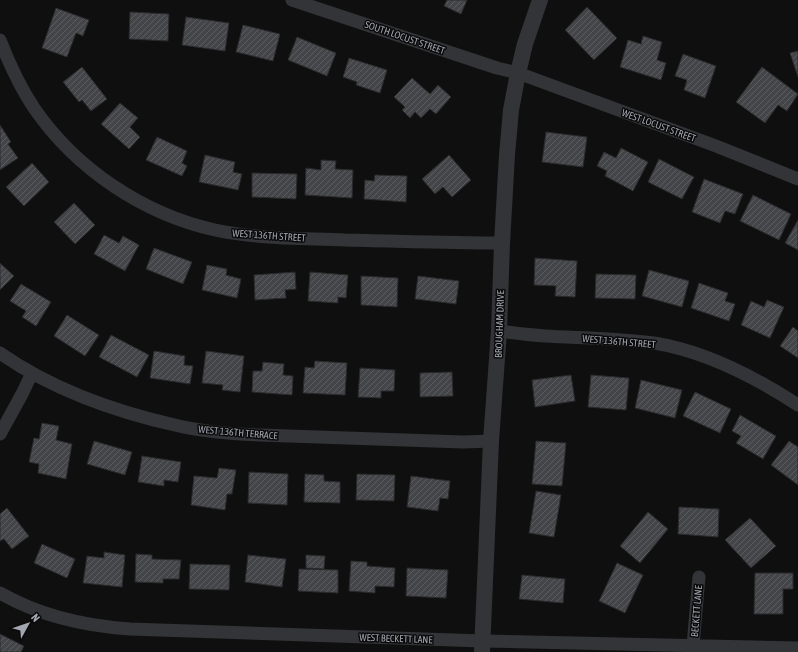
<svg xmlns="http://www.w3.org/2000/svg" width="798" height="652" font-family="'Asap Condensed',sans-serif">
<style>
.building{fill:url(#building-hatch);stroke:#2a2a2c}
.lines{fill:none;stroke-linecap:round;stroke-linejoin:round}
.minor{stroke:#333437;stroke-width:13}
.tertiary{stroke:#333437;stroke-width:16}
.labels{text-anchor:middle;stroke-width:3;stroke-linejoin:round;paint-order:stroke}
.street-label{font-size:10px;fill:#a2a7af;stroke:#0a0a0b}
</style>
<defs>
<pattern id="building-hatch" width="6" height="6" patternUnits="userSpaceOnUse"><rect width="6" height="6" fill="#434548"/><path d="M-1 1l2-2M0 6l6-6M5 7l2-2" fill="none" stroke="#5b5d60"/></pattern>
</defs>
<rect width="100%" height="100%" fill="#0f0f10"/>
<path class="building" d="M 447,0 L 467,0 L 461,14 L 444,6 Z
M 587,7 L 617,38 L 594,60 L 565,30 Z
M 56,8 L 89,20 L 83,36 L 76,33 L 67,57 L 42,48 Z
M 130,12 L 169,14 L 168,41 L 129,39 Z
M 186,17 L 229,23 L 225,51 L 182,45 Z
M 243,25 L 280,34 L 273,61 L 236,52 Z
M 643,36 L 662,42 L 657,60 L 666,63 L 661,80 L 620,67 L 628,40 L 641,44 Z
M 297,37 L 336,53 L 327,76 L 288,60 Z
M 798,51 L 798,77 L 790,53 Z
M 683,54 L 716,66 L 705,98 L 684,90 L 687,80 L 675,76 Z
M 349,58 L 387,70 L 380,93 L 356,85 L 357,82 L 343,77 Z
M 82,67 L 107,99 L 91,111 L 82,100 L 79,102 L 63,82 Z
M 762,67 L 798,94 L 787,111 L 778,105 L 765,123 L 736,102 Z
M 412,78 L 430,94 L 438,85 L 451,97 L 436,114 L 430,109 L 421,118 L 415,112 L 410,118 L 402,110 L 405,107 L 394,97 Z
M 120,103 L 138,118 L 130,127 L 140,137 L 129,149 L 101,124 Z
M 0,125 L 11,142 L 8,144 L 18,158 L 0,170 Z
M 546,132 L 587,137 L 583,167 L 542,162 Z
M 157,137 L 187,151 L 182,163 L 187,166 L 182,176 L 146,160 Z
M 621,148 L 648,162 L 633,191 L 605,176 L 607,171 L 597,166 L 604,152 L 616,158 Z
M 205,155 L 235,162 L 233,172 L 242,174 L 238,190 L 199,182 Z
M 449,155 L 471,180 L 452,197 L 443,187 L 435,194 L 422,179 Z
M 659,159 L 694,177 L 682,199 L 648,182 Z
M 321,160 L 336,161 L 335,169 L 353,170 L 352,198 L 305,195 L 306,168 L 321,170 Z
M 32,163 L 49,182 L 24,206 L 6,187 Z
M 252,173 L 297,174 L 296,199 L 252,197 Z
M 375,175 L 407,176 L 406,202 L 364,199 L 365,180 L 374,181 Z
M 704,179 L 743,194 L 735,214 L 725,211 L 720,223 L 692,212 Z
M 753,195 L 791,214 L 779,240 L 740,221 Z
M 74,203 L 95,225 L 75,244 L 54,222 Z
M 798,220 L 798,250 L 785,243 Z
M 104,235 L 119,243 L 123,236 L 139,245 L 125,271 L 94,254 Z
M 154,248 L 192,262 L 183,284 L 146,269 Z
M 535,258 L 577,261 L 575,297 L 555,296 L 556,286 L 534,285 Z
M 0,263 L 14,276 L 0,290 Z
M 207,265 L 227,269 L 226,275 L 241,279 L 237,298 L 202,290 Z
M 649,270 L 689,281 L 682,307 L 642,296 Z
M 295,272 L 296,289 L 285,290 L 286,298 L 255,300 L 254,275 Z
M 310,272 L 348,275 L 346,298 L 338,297 L 338,303 L 308,301 Z
M 596,274 L 636,275 L 635,299 L 595,298 Z
M 361,276 L 398,278 L 397,307 L 361,305 Z
M 418,276 L 459,281 L 456,304 L 415,299 Z
M 699,283 L 728,293 L 725,301 L 735,304 L 729,321 L 691,308 Z
M 21,284 L 51,302 L 36,326 L 22,317 L 26,311 L 10,301 Z
M 767,300 L 784,307 L 770,338 L 741,325 L 751,301 L 764,307 Z
M 67,315 L 99,335 L 85,356 L 54,336 Z
M 793,327 L 798,331 L 798,358 L 780,346 Z
M 111,335 L 149,355 L 137,377 L 99,357 Z
M 154,351 L 185,356 L 184,365 L 193,366 L 190,384 L 150,378 Z
M 206,351 L 244,356 L 240,392 L 222,390 L 223,385 L 202,383 Z
M 315,361 L 347,363 L 345,395 L 303,393 L 305,367 L 314,368 Z
M 263,362 L 284,364 L 283,375 L 293,376 L 292,395 L 252,392 L 253,371 L 262,371 Z
M 360,368 L 395,370 L 394,391 L 381,391 L 381,398 L 358,397 Z
M 452,372 L 453,396 L 420,397 L 420,373 Z
M 571,375 L 575,401 L 535,407 L 532,380 Z
M 591,375 L 629,378 L 626,410 L 588,407 Z
M 641,380 L 682,390 L 675,418 L 635,408 Z
M 695,392 L 731,409 L 720,433 L 683,416 Z
M 740,415 L 776,436 L 763,459 L 736,443 L 741,436 L 732,431 Z
M 42,423 L 59,426 L 56,440 L 72,444 L 66,479 L 38,473 L 39,464 L 29,462 L 34,438 L 39,439 Z
M 94,441 L 132,452 L 125,475 L 87,464 Z
M 536,441 L 566,443 L 562,486 L 532,484 Z
M 789,441 L 798,447 L 798,485 L 771,465 Z
M 142,456 L 181,462 L 178,482 L 164,480 L 164,486 L 138,482 Z
M 219,468 L 236,470 L 232,494 L 227,494 L 225,510 L 191,505 L 194,476 L 217,478 Z
M 249,472 L 288,474 L 287,505 L 248,503 Z
M 305,474 L 324,475 L 324,481 L 340,482 L 340,503 L 304,502 Z
M 357,474 L 395,475 L 394,501 L 356,500 Z
M 411,476 L 450,481 L 448,499 L 440,498 L 438,511 L 407,507 Z
M 536,491 L 561,495 L 554,537 L 529,533 Z
M 679,507 L 719,509 L 718,537 L 678,534 Z
M 7,508 L 29,536 L 12,549 L 4,539 L 0,541 L 0,514 Z
M 648,512 L 668,529 L 640,563 L 620,546 Z
M 750,518 L 776,546 L 751,568 L 725,540 Z
M 42,544 L 75,559 L 67,578 L 34,563 Z
M 104,552 L 125,555 L 122,587 L 83,583 L 87,556 L 104,558 Z
M 136,554 L 152,555 L 152,559 L 181,560 L 179,579 L 163,579 L 163,583 L 135,582 Z
M 248,555 L 286,559 L 282,587 L 245,582 Z
M 306,555 L 325,556 L 324,569 L 306,568 Z
M 351,561 L 367,562 L 367,566 L 395,568 L 394,587 L 375,586 L 375,593 L 349,591 Z
M 617,563 L 643,575 L 625,613 L 599,601 Z
M 190,564 L 230,565 L 229,590 L 189,589 Z
M 407,568 L 448,570 L 446,598 L 406,596 Z
M 299,569 L 338,570 L 338,593 L 298,591 Z
M 755,573 L 793,573 L 793,589 L 783,589 L 783,614 L 754,614 Z
M 522,575 L 565,579 L 563,603 L 519,599 Z
M 0,634 L 24,646 L 21,652 L 0,652 Z"/>
<g class="lines">
<path class="minor" d="M 292,0 L 497,68 L 518,73 L 716,146 L 798,179
M 0,40 C 9,63 20,87 34,108 C 76,169 143,214 215,230 C 257,239 302,238 345,240 C 397,241 449,243 502,243
M 499,331 C 514,333 529,335 545,336 C 581,338 618,338 654,343 C 705,351 755,377 798,405
M 0,353 C 53,390 116,412 179,426 C 205,432 233,434 260,435 L 463,442 L 491,441
M 0,434 L 22,394 L 32,373
M 0,593 C 40,616 84,626 130,629 L 483,641 L 798,648
M 693,646 L 699,577"/>
<path class="tertiary" d="M 482,652 L 491,441 L 499,331 L 502,243 L 507,155 L 511,110 L 518,73 L 525,44 L 540,0"/>
</g>
<g class="labels">
<g class="street-label">
<text transform="translate(405 37) rotate(19)" y="4">SOUTH LOCUST STREET</text>
<text transform="translate(659 125) rotate(20)" y="4">WEST LOCUST STREET</text>
<text transform="translate(269 235) rotate(4)" y="4">WEST 136TH STREET</text>
<text transform="translate(499 324) rotate(-88)" y="4">BROUGHAM DRIVE</text>
<text transform="translate(619 341) rotate(5)" y="4">WEST 136TH STREET</text>
<text transform="translate(238 432) rotate(5)" y="4">WEST 136TH TERRACE</text>
<text transform="translate(696 611) rotate(-85)" y="4">BECKETT LANE</text>
<text transform="translate(396 638) rotate(2)" y="4">WEST BECKETT LANE</text>
</g>
</g>
<g transform="translate(28 624) rotate(50)" stroke="#0a0a0b" stroke-width="3" paint-order="stroke">
<path d="M0-3L7 15L0 10L-7 15Z" fill="#a2a7af"/>
<text y="-6" font-size="11" font-weight="bold" text-anchor="middle" fill="#a2a7af">N</text>
</g>
</svg>
